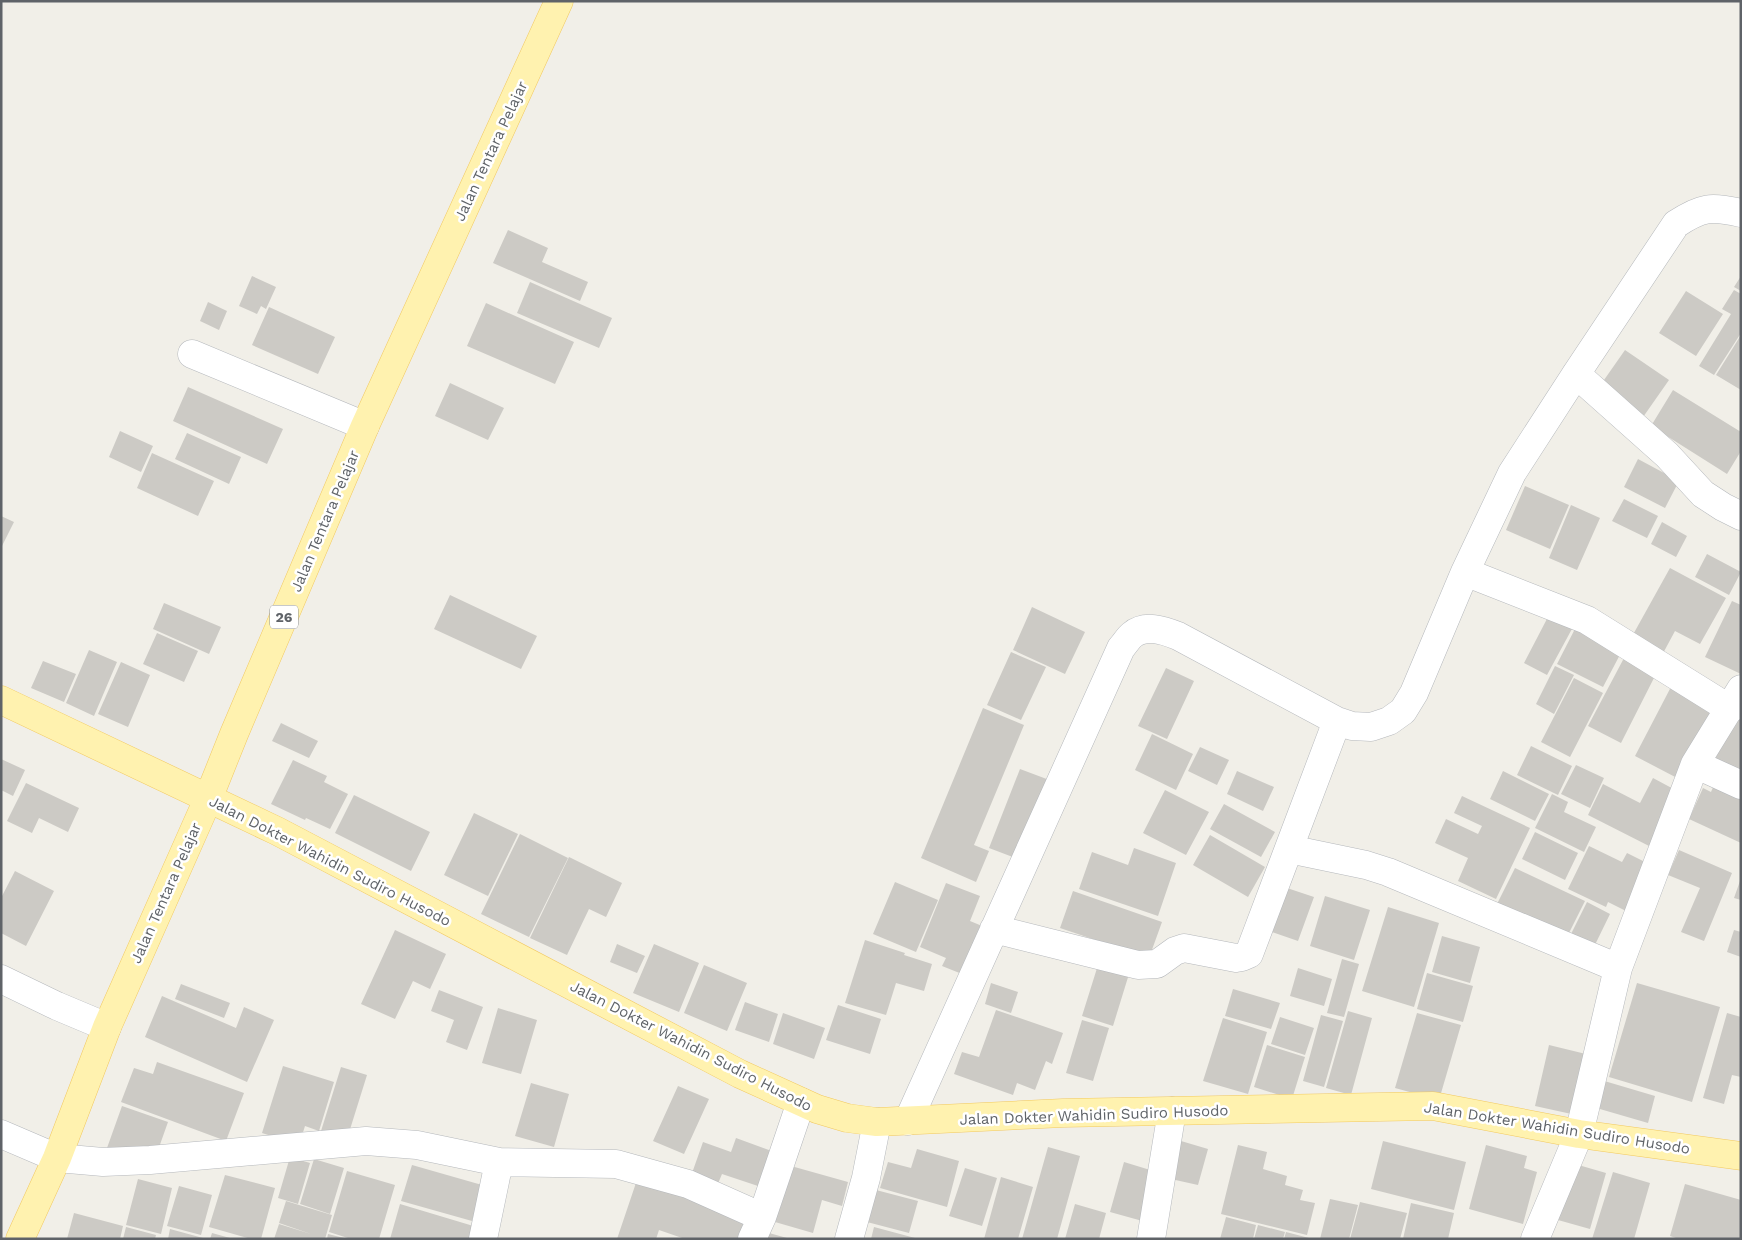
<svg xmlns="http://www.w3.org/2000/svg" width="1742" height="1240" font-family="'Work Sans',sans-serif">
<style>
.building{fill:#cccac5}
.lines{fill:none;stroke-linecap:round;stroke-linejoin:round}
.minor-casing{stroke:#b5b8bc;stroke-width:29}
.major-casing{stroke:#f2c960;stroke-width:29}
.minor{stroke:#fff;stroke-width:28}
.major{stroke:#fff2af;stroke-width:28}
.labels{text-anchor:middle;stroke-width:5;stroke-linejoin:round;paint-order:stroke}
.shield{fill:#fff;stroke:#8f9295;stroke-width:1}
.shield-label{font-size:14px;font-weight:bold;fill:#5f6368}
.street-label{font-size:15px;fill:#5f6368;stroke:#fff}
</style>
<rect width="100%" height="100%" fill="#f1efe8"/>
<path class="building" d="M 508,230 L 548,248 L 542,262 L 588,282 L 580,301 L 493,263 Z
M 252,276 L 276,287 L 266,309 L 261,306 L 257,314 L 239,306 Z
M 1741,276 L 1741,291 L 1734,287 Z
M 530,282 L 612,318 L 599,348 L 517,313 Z
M 1734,290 L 1741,294 L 1741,333 L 1714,375 L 1699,366 L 1731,314 L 1722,309 Z
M 1686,291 L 1723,314 L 1696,356 L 1659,333 Z
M 208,302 L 227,311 L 219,330 L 200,321 Z
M 486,303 L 574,342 L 555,384 L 467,346 Z
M 269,307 L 335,337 L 318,374 L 252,345 Z
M 1741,335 L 1741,390 L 1716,375 Z
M 1625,350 L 1669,380 L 1641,420 L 1597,390 Z
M 450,383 L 504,408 L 488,440 L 435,416 Z
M 188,387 L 283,429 L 267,464 L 173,421 Z
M 1673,390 L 1741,432 L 1741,451 L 1727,474 L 1651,426 Z
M 120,431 L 153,446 L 141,472 L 109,457 Z
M 187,433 L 241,457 L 229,484 L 175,459 Z
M 152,453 L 214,481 L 198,516 L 137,488 Z
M 1638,459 L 1679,481 L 1665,508 L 1624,487 Z
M 1525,486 L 1569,505 L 1550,549 L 1506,530 Z
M 1624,499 L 1658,516 L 1647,538 L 1612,521 Z
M 1571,505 L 1600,518 L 1577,570 L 1549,558 Z
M 1,516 L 14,522 L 1,548 Z
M 1662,522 L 1687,536 L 1676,557 L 1651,544 Z
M 1707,554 L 1741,572 L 1729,595 L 1695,577 Z
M 1670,568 L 1726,598 L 1700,644 L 1675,631 L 1661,657 L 1630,640 Z
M 450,595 L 537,636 L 521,669 L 434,629 Z
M 1732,601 L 1741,605 L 1741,674 L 1705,657 Z
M 164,603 L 221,627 L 209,654 L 153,629 Z
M 1032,607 L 1085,632 L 1065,674 L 1013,650 Z
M 1549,615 L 1573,627 L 1547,675 L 1524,663 Z
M 1578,623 L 1624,647 L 1603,687 L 1557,664 Z
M 157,633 L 198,651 L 184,682 L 143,664 Z
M 89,650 L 117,662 L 94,716 L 66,703 Z
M 1011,652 L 1046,667 L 1021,720 L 987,705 Z
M 1624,658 L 1656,674 L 1621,743 L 1588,726 Z
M 43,661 L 76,674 L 64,702 L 31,688 Z
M 121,662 L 150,675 L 128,727 L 98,714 Z
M 1555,666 L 1574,675 L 1554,714 L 1536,704 Z
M 1166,668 L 1194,681 L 1167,739 L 1138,726 Z
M 1574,678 L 1603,693 L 1570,757 L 1541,742 Z
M 1672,685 L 1716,708 L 1679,779 L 1635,756 Z
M 1741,707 L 1741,780 L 1712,765 Z
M 983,708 L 1024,725 L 974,845 L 989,851 L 976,882 L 921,858 Z
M 281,723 L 318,741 L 309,758 L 272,741 Z
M 1152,734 L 1193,754 L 1176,790 L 1135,770 Z
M 1531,746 L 1572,766 L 1558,795 L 1517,775 Z
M 1200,747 L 1229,760 L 1217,785 L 1188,771 Z
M 1,759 L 25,770 L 13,796 L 1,790 Z
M 293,760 L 327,776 L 324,782 L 348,794 L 330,829 L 306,818 L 305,820 L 271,804 Z
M 1576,765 L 1604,778 L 1590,808 L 1561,794 Z
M 1020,769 L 1052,781 L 1021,860 L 989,848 Z
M 1237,771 L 1274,787 L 1263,811 L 1227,794 Z
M 1503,771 L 1549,794 L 1535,821 L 1490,799 Z
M 1653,778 L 1681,793 L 1653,848 L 1588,815 L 1603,784 L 1640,803 Z
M 1716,780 L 1741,792 L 1741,843 L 1689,819 L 1703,788 L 1711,792 Z
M 26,783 L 79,808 L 68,832 L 39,818 L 32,833 L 7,821 Z
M 1165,790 L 1209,812 L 1186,855 L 1143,833 Z
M 1552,794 L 1568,802 L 1564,812 L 1596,827 L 1584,852 L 1535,828 Z
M 354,795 L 430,832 L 411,871 L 335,833 Z
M 1462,796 L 1530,828 L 1496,899 L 1458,881 L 1468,858 L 1435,843 L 1446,819 L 1478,834 L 1482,826 L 1454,813 Z
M 1224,804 L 1275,832 L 1261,857 L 1210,829 Z
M 474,813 L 518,834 L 488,896 L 444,875 Z
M 1535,832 L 1578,853 L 1565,880 L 1522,859 Z
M 520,834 L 568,858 L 529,937 L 481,914 Z
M 1210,835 L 1265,867 L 1248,897 L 1193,865 Z
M 1589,846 L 1622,862 L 1627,853 L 1651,865 L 1628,912 L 1608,902 L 1606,907 L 1568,889 Z
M 1134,848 L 1176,863 L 1158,916 L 1079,889 L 1092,852 L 1128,865 Z
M 1679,850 L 1732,873 L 1704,941 L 1681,932 L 1700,888 L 1668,875 Z
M 569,857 L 622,883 L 606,917 L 589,909 L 567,955 L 530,938 Z
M 1515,868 L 1585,901 L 1565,941 L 1495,908 Z
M 15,871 L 54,891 L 26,946 L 1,933 L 1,898 Z
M 1740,881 L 1741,881 L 1741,900 L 1734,898 Z
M 895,882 L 938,900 L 916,952 L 873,934 Z
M 946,883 L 980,896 L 970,921 L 987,928 L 967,976 L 942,966 L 946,958 L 920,947 Z
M 1287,888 L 1314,897 L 1298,941 L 1272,932 Z
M 1073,891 L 1162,922 L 1149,958 L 1060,928 Z
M 1325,896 L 1370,910 L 1354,960 L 1310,946 Z
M 1587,902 L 1610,914 L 1591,953 L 1567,942 Z
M 1388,907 L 1439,923 L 1414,1007 L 1362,991 Z
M 395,930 L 446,954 L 430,989 L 413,981 L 395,1019 L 361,1004 Z
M 1734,930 L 1741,932 L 1741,957 L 1727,952 Z
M 1442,936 L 1480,947 L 1470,983 L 1432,972 Z
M 865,940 L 905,953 L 904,955 L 932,964 L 924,991 L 896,983 L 886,1015 L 845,1003 Z
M 617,944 L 645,956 L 637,973 L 610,962 Z
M 654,944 L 699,963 L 679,1012 L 633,993 Z
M 1342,959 L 1359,964 L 1344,1017 L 1327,1013 Z
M 704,965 L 747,983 L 727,1031 L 684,1013 Z
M 1098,965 L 1129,974 L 1113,1026 L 1082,1016 Z
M 1298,968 L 1332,979 L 1324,1006 L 1290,996 Z
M 1427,973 L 1473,986 L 1463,1022 L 1417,1009 Z
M 991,983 L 1018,992 L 1011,1013 L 985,1004 Z
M 1637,983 L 1720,1007 L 1692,1102 L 1609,1077 Z
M 181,984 L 230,1003 L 224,1018 L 175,999 Z
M 1233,989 L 1280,1003 L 1271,1029 L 1225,1016 Z
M 439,990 L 483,1007 L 467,1050 L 446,1042 L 454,1020 L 431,1011 Z
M 162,996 L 236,1028 L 244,1007 L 274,1020 L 247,1082 L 145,1037 Z
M 745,1002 L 778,1014 L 769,1042 L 735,1030 Z
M 838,1005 L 881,1019 L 870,1054 L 826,1040 Z
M 498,1008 L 537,1020 L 521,1074 L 482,1063 Z
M 996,1010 L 1063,1033 L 1052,1064 L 1046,1061 L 1035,1090 L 1017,1083 L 1013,1095 L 954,1074 L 962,1052 L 979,1057 Z
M 1348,1011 L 1372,1018 L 1351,1095 L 1326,1088 Z
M 783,1013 L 825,1028 L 814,1059 L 773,1044 Z
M 1417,1013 L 1461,1025 L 1439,1100 L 1395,1088 Z
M 1727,1013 L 1741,1017 L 1741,1077 L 1732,1075 L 1724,1104 L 1703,1098 Z
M 1321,1015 L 1343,1021 L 1324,1087 L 1303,1081 Z
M 1280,1017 L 1314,1028 L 1305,1055 L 1271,1044 Z
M 1223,1018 L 1267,1032 L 1248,1094 L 1203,1081 Z
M 1082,1020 L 1109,1028 L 1093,1081 L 1066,1073 Z
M 1267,1045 L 1305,1057 L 1292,1099 L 1254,1087 Z
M 1549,1045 L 1590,1055 L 1576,1115 L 1535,1106 Z
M 157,1062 L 244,1093 L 226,1141 L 121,1102 L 134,1068 L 153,1074 Z
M 283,1066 L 334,1082 L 319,1131 L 305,1126 L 299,1145 L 262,1133 Z
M 341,1067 L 367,1075 L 347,1139 L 321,1131 Z
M 1601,1080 L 1655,1096 L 1648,1123 L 1593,1107 Z
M 531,1083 L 569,1094 L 554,1147 L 515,1136 Z
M 678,1086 L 709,1099 L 684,1154 L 653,1141 Z
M 122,1106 L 168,1122 L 157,1153 L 107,1148 Z
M 736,1138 L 777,1153 L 764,1188 L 722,1174 L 717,1186 L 691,1176 L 703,1142 L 731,1152 Z
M 1181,1141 L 1208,1149 L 1198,1185 L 1171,1179 Z
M 1383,1141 L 1466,1162 L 1454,1210 L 1371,1189 Z
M 1238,1145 L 1267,1152 L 1263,1169 L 1287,1176 L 1285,1185 L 1303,1190 L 1300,1200 L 1315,1203 L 1307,1235 L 1221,1214 Z
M 1486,1145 L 1527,1156 L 1524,1168 L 1537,1172 L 1523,1224 L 1469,1209 Z
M 1048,1147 L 1080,1156 L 1057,1239 L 1022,1239 Z
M 917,1149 L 959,1161 L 947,1207 L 880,1188 L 888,1162 L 911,1168 Z
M 290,1157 L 310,1163 L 298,1204 L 278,1198 Z
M 314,1159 L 344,1168 L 330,1214 L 300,1204 Z
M 1124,1162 L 1160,1173 L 1146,1222 L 1110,1212 Z
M 1575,1164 L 1606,1173 L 1590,1229 L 1558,1220 Z
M 412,1165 L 482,1185 L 472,1221 L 401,1201 Z
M 791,1166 L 848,1182 L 842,1206 L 822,1200 L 813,1233 L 775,1222 Z
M 965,1168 L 997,1178 L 982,1226 L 949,1216 Z
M 347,1171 L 395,1185 L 379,1239 L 351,1239 L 329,1232 Z
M 1613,1172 L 1650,1183 L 1634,1239 L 1592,1239 Z
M 639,1174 L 749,1215 L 742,1239 L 685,1239 L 659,1230 L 656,1239 L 617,1239 Z
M 225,1175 L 275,1188 L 261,1239 L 251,1239 L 209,1227 Z
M 1001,1177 L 1033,1187 L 1018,1239 L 984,1239 Z
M 138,1179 L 172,1188 L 161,1234 L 126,1225 Z
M 1685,1184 L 1741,1200 L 1741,1239 L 1679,1239 L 1670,1236 Z
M 179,1186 L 212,1195 L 201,1235 L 167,1226 Z
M 876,1190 L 918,1201 L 909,1233 L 867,1222 Z
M 1330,1199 L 1358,1205 L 1349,1239 L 1320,1239 Z
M 286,1201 L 332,1215 L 325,1239 L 274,1239 L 279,1224 L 311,1234 L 279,1223 Z
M 1360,1202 L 1407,1213 L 1400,1239 L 1350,1239 Z
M 1411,1203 L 1454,1213 L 1448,1239 L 1403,1239 Z
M 400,1204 L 480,1228 L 476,1239 L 390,1239 Z
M 1075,1204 L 1106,1213 L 1099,1239 L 1065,1239 Z
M 74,1213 L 123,1226 L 120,1239 L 67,1239 Z
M 1226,1217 L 1256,1225 L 1253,1239 L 1220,1239 Z
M 1258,1225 L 1285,1232 L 1283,1239 L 1254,1239 Z
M 126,1227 L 156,1235 L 155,1239 L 123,1239 Z
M 874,1227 L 915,1238 L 915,1239 L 871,1239 Z
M 170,1229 L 203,1238 L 203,1239 L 168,1239 Z
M 1286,1232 L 1309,1238 L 1309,1239 L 1284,1239 Z
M 212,1233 L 230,1238 L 230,1239 L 210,1239 Z
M 769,1233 L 787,1238 L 787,1239 L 767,1239 Z
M 328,1234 L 344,1238 L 344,1239 L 327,1239 Z"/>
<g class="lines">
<defs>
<path id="minor" d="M 192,354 L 365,426
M 1576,374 L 1667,455 L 1703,494 L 1723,507 L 1741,516
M 1465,572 L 1587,620 L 1730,709
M 1695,764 L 1741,785
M 1289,849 L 1366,865 L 1388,872 L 1618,968
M 994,929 L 1138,965 L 1157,964 L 1175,951 L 1184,948 L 1236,958 L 1242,957 L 1249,954 L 1337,721
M 1,979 L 57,1006 L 107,1027
M 908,1121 L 1121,648 C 1125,644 1128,638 1132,635 C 1145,624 1163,630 1178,636 L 1337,721 L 1352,726 L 1371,727 L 1389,721 L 1403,711 L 1414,693 L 1465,572 L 1512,473 L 1576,374 L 1676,224 C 1702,207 1711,206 1741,213
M 1,1134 L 57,1158 L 103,1162 L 150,1160 L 366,1141 L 417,1145 L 499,1162 L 616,1164 L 688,1184 L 762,1217
M 483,1239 L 499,1162
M 752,1239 L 762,1217 L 801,1102
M 849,1239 L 866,1178 L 877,1122
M 1151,1239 L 1172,1111
M 1535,1239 L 1579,1134 L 1618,968 L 1695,764 L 1741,689"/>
<path id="major" d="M 1,700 L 277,831 L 740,1074 L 817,1109 L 847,1118 L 877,1122 L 1063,1113 L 1433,1106 L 1579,1134 L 1741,1156
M 20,1239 L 57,1158 L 107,1027 L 208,799 L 234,734 L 365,426 L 559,1"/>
</defs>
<use href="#minor" class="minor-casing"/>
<use href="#major" class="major-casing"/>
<use href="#minor" class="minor"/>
<use href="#major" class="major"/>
</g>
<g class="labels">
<rect class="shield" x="270" y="605.5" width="28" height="23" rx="4"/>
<g class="shield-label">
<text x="284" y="622">26</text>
</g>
<g class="street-label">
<text transform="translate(491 151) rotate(-65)" y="5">Jalan Tentara Pelajar</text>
<text transform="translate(325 521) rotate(-67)" y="5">Jalan Tentara Pelajar</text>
<text transform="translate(330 861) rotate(27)" y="5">Jalan Dokter Wahidin Sudiro Husodo</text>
<text transform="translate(166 893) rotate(-66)" y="5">Jalan Tentara Pelajar</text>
<text transform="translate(691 1046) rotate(27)" y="5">Jalan Dokter Wahidin Sudiro Husodo</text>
<text transform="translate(1094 1115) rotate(-2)" y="5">Jalan Dokter Wahidin Sudiro Husodo</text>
<text transform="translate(1557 1128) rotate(9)" y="5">Jalan Dokter Wahidin Sudiro Husodo</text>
</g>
</g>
<rect width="1742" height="1240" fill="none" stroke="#5f6368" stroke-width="5"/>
</svg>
